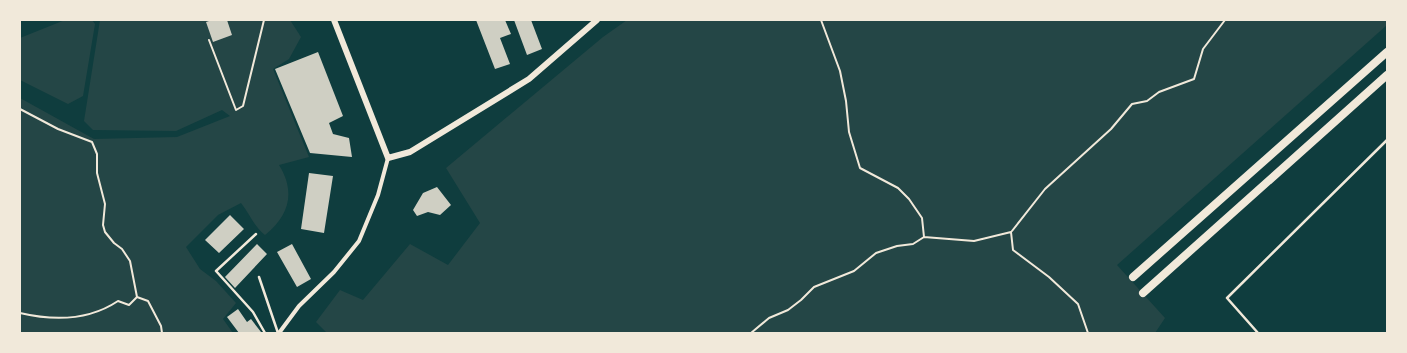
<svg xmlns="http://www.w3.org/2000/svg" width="1407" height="353" font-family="Montserrat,sans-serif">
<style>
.green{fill:#244646}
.building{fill:#cfcfc3}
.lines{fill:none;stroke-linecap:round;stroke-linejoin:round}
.path{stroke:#f1e9da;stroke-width:2}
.service{stroke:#f1e9da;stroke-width:2.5}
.minor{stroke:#f1e9da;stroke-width:4}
.tertiary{stroke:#f1e9da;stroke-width:6}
.trunk{stroke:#f1e9da;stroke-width:8}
</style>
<rect width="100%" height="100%" fill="#0f3d3e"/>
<path class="green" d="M 65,20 L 92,20 L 95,24 L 83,96 L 68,104 L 20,80 L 20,38 Z
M 100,20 L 290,20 L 301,37 L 289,59 L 273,69 L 309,157 L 279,165 C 296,192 289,216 265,235 C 254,227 250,214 241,203 L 218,215 L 186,247 L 200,269 L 216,281 L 236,303 L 223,319 L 233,333 L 20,332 L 20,98 L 94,139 L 177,137 L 230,116 L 222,110 L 176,131 L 93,130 L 84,121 Z
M 627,20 L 1387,20 L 1387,25 L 1117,265 L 1165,318 L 1155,333 L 327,333 L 316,322 L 340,290 L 363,300 L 410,244 L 448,265 L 480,223 L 446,168 L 603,37 Z"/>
<path class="building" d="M 212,20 L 227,20 L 232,35 L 213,42 L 206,22 Z
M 476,20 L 505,20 L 511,34 L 500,38 L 510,64 L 495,69 Z
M 514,20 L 531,20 L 542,49 L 527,55 Z
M 318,52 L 343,116 L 329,123 L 333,134 L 349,138 L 352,157 L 310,153 L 275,69 Z
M 309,173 L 333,176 L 324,233 L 301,229 Z
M 437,187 L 451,205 L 440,215 L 428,212 L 417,216 L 413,210 L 423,193 Z
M 230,215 L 244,229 L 219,253 L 205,240 Z
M 257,244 L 267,254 L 235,288 L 225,277 Z
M 292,244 L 311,279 L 297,287 L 277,252 Z
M 238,309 L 247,322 L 251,319 L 261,332 L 239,333 L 227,317 Z"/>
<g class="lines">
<path class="path" d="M 821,20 L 840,71 L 846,101 L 849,132 L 860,168 L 898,188 L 909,199 L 922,218 L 924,237 L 974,241 L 1011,232 L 1013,250 L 1049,277 L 1078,304 L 1088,333
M 209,40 L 236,110 L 243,106 L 264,20
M 20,109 L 58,129 L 92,142 L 97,154 L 97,173 L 105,204 L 103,225 L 105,232 L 114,243 L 122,249 L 130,261 L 137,297
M 1012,231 L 1045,189 L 1111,129 L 1132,104 L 1147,101 L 1159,92 L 1194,79 L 1203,49 L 1225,20
M 20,313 C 54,321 88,321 118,301 L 129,305 L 137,297 L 148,301 L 161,326 L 162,333
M 751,333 L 769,318 L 788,310 L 801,300 L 814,287 L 854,271 L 876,253 L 897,246 L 913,244 L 924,237"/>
<path class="service" d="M 256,234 L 216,271 L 253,312 L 265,333
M 259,277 L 278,333
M 1258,333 L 1227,298 L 1387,140"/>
<path class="minor" d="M 279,333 L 299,306 L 334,272 L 359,241 L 378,195 L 388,158"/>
<path class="tertiary" d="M 334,20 L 388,158 L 410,152 L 529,79 L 597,20"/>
<path class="trunk" d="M 1133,277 L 1387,52
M 1143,293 L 1387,75"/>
</g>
<rect width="1407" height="353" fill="none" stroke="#f1e9da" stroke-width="42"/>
</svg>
